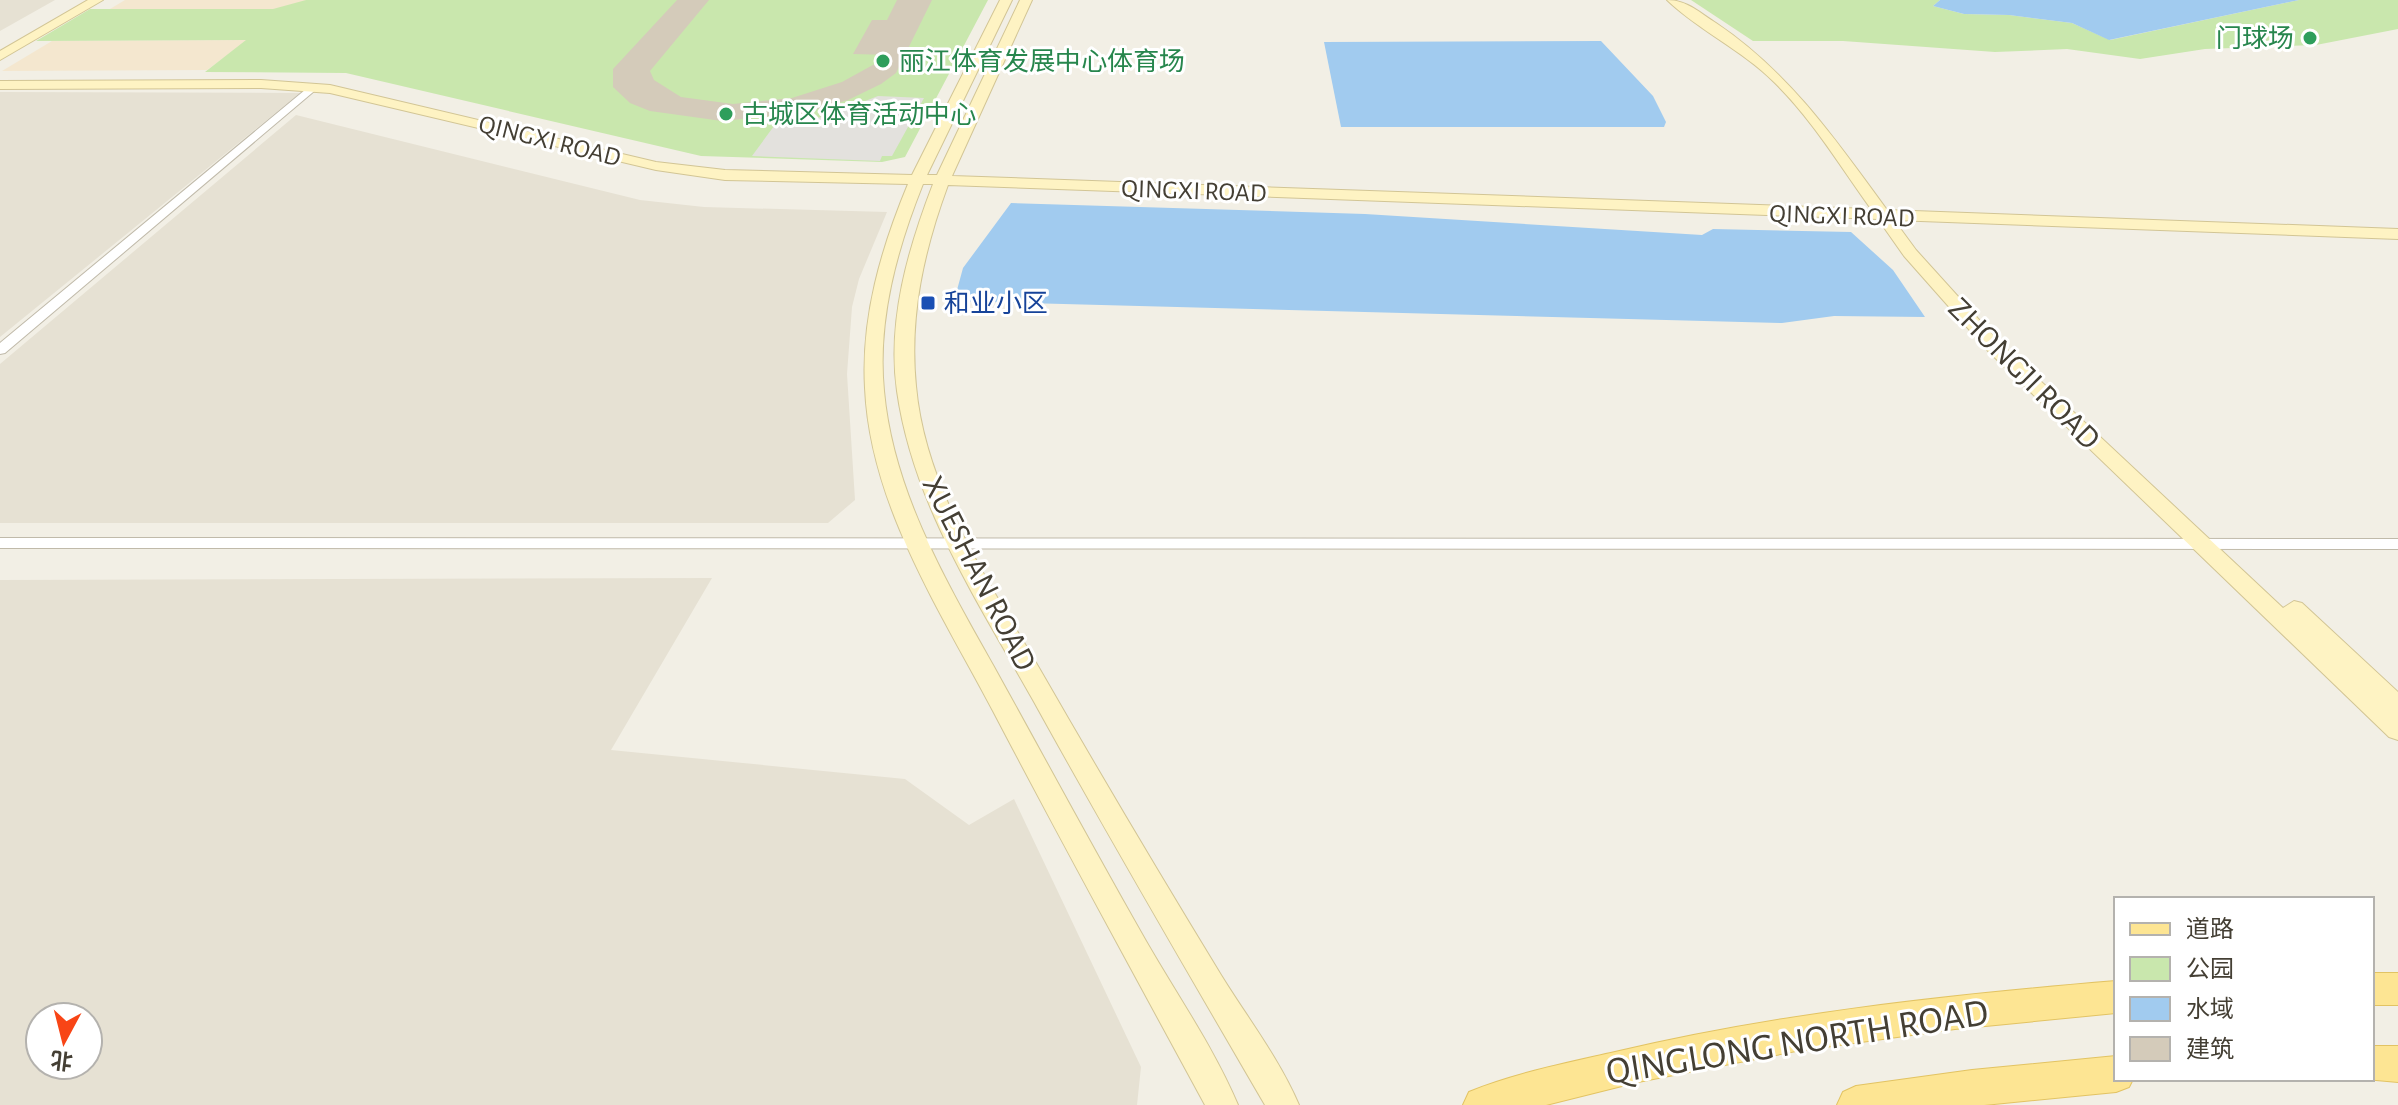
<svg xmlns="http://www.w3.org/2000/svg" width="2398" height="1105" font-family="'Alegreya Sans','Noto Sans SC',sans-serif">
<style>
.residential{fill:#e6e1d3;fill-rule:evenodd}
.commercial{fill:#f4e7cf}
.green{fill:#c9e7ad}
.parking{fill:#e3e1dd}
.water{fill:#a1cbef}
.building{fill:#d4cbba}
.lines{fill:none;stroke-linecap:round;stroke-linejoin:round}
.street-casing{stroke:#c0baaa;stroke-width:2}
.secondary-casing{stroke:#d2c595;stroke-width:2}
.primary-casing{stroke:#e2c363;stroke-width:2}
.street{fill:#fff;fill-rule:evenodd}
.secondary{fill:#fef3c3;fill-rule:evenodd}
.primary{fill:#fde593;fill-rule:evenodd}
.leisure-dot{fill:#2e9e5b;stroke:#fff;stroke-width:3}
.transit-dot{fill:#1a4fb4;stroke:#fff;stroke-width:3}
.labels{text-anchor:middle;stroke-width:6;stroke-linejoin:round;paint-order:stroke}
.far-leisure-label{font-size:26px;fill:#27864d;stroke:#fff;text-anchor:start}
.far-street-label{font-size:26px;fill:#443f34;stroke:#fff}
.far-transit-label{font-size:26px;fill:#164399;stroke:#fff;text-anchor:start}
.street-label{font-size:32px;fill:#443f34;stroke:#fff}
.near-street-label{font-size:38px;fill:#443f34;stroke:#fff}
</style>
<rect width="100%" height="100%" fill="#f2efe5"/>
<path class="residential" d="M 0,0 L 55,0 L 0,31 Z
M 0,92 L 300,93 L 0,337 Z
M 296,115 L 640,200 L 704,207 L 887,212 L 859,279 L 852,307 L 847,374 L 855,500 L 828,523 L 0,523 L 0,364 Z
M 712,578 L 611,750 L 905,779 L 969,825 L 1014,799 L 1141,1067 L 1137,1105 L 0,1105 L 0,580 ZM 40,1017 L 88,1017 L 88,1065 L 40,1065 Z"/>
<path class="commercial" d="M 125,0 L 306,0 L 300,5 L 273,9 L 110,9 Z
M 248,40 L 207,70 L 2,71 L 52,41 Z"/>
<path class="green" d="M 306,0 L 988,0 L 905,157 L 882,162 L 701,156 L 346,73 L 205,72 L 246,40 L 36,41 L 90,9 L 273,9 Z
M 1691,0 L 1940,0 L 1933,6 L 1964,14 L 2009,15 L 2072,23 L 2110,40 L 2299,0 L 2398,0 L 2398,29 L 2316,45 L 2205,49 L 2140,59 L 2067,49 L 1995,52 L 1843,41 L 1753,41 Z"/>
<path class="parking" d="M 878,96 L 924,98 L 892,156 L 882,156 L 880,161 L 752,156 L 774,126 L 827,116 Z"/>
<path class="water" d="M 1940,0 L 2299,0 L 2109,40 L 2072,23 L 2009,15 L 1964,14 L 1933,6 Z
M 1601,41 L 1653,96 L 1666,122 L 1664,127 L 1341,127 L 1324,42 Z
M 1011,203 L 1365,214 L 1702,235 L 1713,229 L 1851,232 L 1893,270 L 1925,317 L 1834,316 L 1782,323 L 954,301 L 963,268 Z"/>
<path class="building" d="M 677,0 L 709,0 L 650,71 L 654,80 L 681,97 L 733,104 L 792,98 L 842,82 L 891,55 L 853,54 L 872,20 L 887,20 L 897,0 L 932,0 L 896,73 L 881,84 L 848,100 L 804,113 L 722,121 L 650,111 L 630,103 L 613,87 L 613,69 Z"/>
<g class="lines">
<defs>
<path id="street" d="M 311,85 L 319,87 L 5,353 L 0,354 L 0,343 Z
M 0,538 L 2398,539 L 2398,549 L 0,548 Z"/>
<path id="secondary" d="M 88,0 L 103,0 L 0,60 L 0,51 Z
M 1000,0 L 1012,0 L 927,175 L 937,175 L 1020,0 L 1032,0 L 952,176 L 1871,209 C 1840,166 1812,119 1774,82 C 1742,50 1698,30 1667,0 C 1687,0 1700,13 1716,23 C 1789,72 1836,140 1887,210 L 2398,229 L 2398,239 L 1894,220 L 1916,250 L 2001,344 L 2283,608 L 2294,601 L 2302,603 L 2398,692 L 2398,740 L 2389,737 L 1989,352 L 1904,256 L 1878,219 L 948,185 C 924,250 909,316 916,386 C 925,490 991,585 1042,673 C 1100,774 1160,875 1221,975 C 1247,1017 1280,1060 1299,1105 L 1265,1105 C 1187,971 1108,836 1033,700 C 978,602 913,504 897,391 C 887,321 908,249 933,184 L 923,184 C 897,249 877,320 884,391 C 893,490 945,580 993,665 C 1044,757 1094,850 1146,941 C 1177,995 1214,1048 1238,1105 L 1205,1105 C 1134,974 1062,843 993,711 C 941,612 870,505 865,388 C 861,317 881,249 908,184 L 725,180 L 656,170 L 330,93 L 261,88 L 0,89 L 0,81 L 261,80 L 330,85 L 656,162 L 725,170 L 912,175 Z"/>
<path id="primary" d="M 2372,973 L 2398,973 L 2398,1005 L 2372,1005 Z
M 2116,981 L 2116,1013 L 1955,1029 L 1796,1051 L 1638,1082 L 1546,1105 L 1463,1105 L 1469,1092 C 1515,1073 1567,1063 1615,1052 C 1780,1013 1948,995 2116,981 Z
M 2372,1046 L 2398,1046 L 2398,1082 L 2365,1079 L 2372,1079 Z
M 2116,1056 L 2116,1079 L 2133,1079 L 2129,1087 L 2116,1092 L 1984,1105 L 1837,1105 L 1843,1092 L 1856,1086 L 1972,1070 Z"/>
</defs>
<use href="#street" class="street-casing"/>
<use href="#secondary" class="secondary-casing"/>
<use href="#primary" class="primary-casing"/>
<use href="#street" class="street"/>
<use href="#secondary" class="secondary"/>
<use href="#primary" class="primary"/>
</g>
<g class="leisure-dot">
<circle cx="2310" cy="38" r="8"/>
<circle cx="883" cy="61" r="8"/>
<circle cx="726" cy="114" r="8"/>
</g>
<rect class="transit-dot" x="920" y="295" width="16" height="16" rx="4"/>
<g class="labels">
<g class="far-leisure-label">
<text x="2294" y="47" text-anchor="end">门球场</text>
<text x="899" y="70">丽江体育发展中心体育场</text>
<text x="742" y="123">古城区体育活动中心</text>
</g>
<g class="far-street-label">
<text transform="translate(550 140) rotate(14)" y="9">QINGXI ROAD</text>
<text transform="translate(1194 190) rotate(2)" y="9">QINGXI ROAD</text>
<text transform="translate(1842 215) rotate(2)" y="9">QINGXI ROAD</text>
</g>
<g class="far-transit-label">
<text x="944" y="312">和业小区</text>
</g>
<g class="street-label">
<text transform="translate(2025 373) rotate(45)" y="11">ZHONGJI ROAD</text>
<text transform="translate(980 573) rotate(63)" y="11">XUESHAN ROAD</text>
</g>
<g class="near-street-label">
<text transform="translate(1797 1041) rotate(-9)" y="13">QINGLONG NORTH ROAD</text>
</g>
</g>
<rect x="2114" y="897" width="260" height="184" fill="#ffffff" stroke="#b4b2ae" stroke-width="2"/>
<rect x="2130" y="923" width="40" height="12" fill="#fde593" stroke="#b4b2ae" stroke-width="2"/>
<text x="2186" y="937" font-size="24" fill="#443f34">道路</text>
<rect x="2130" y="957" width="40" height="24" fill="#c9e7ad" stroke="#b4b2ae" stroke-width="2"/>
<text x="2186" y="977" font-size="24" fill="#443f34">公园</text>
<rect x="2130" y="997" width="40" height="24" fill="#a1cbef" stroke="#b4b2ae" stroke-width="2"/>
<text x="2186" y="1017" font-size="24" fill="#443f34">水域</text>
<rect x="2130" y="1037" width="40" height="24" fill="#d4cbba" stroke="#b4b2ae" stroke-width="2"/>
<text x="2186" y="1057" font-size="24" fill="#443f34">建筑</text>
<g transform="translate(64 1041) rotate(187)"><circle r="38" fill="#ffffff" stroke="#b4b2ae" stroke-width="2"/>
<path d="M0-6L14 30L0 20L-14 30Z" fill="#f84516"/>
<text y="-12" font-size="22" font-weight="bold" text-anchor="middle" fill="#443f34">北</text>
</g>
</svg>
